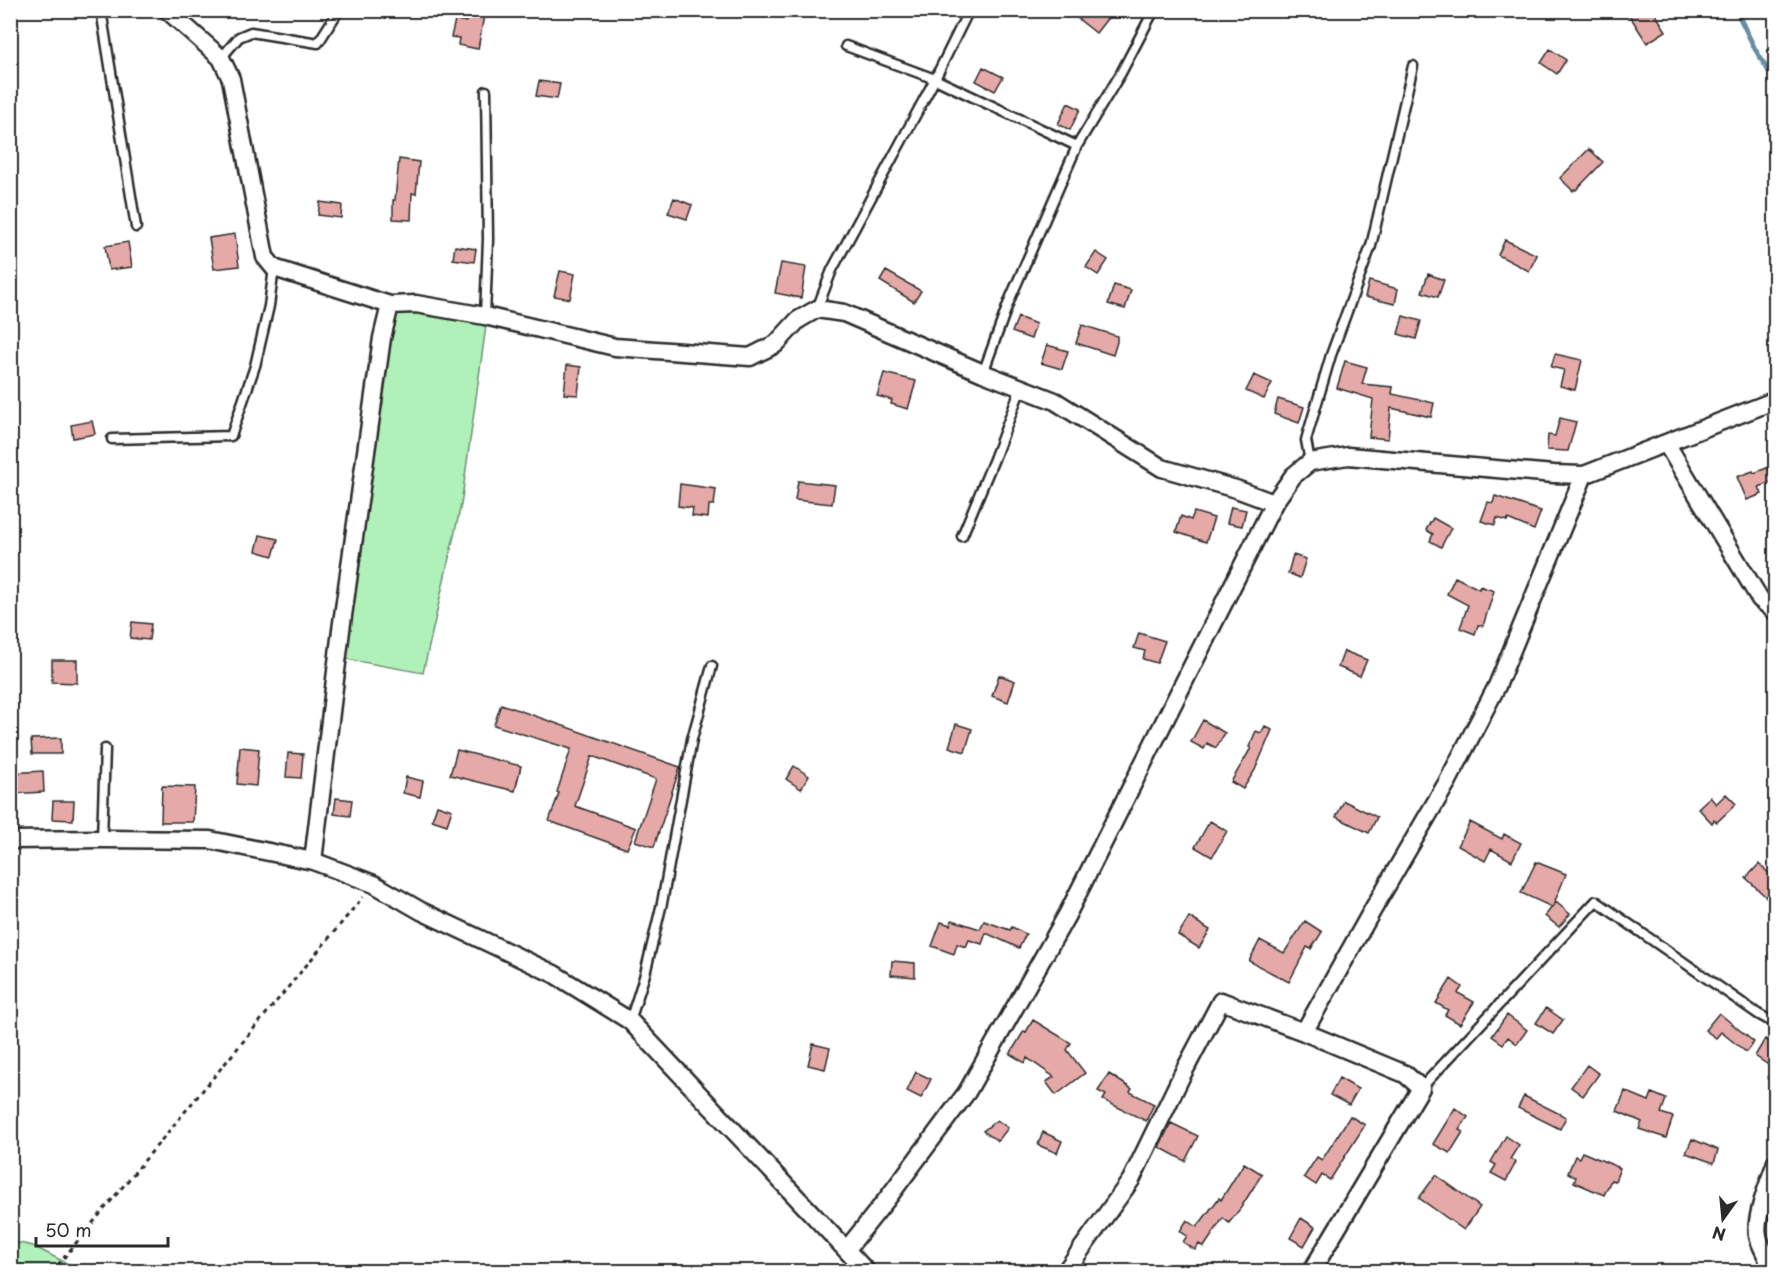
<svg xmlns="http://www.w3.org/2000/svg" width="1786" height="1282" font-family="'Playpen Sans',sans-serif">
<style>
.green{fill:#aff1b9;stroke:#6d8e72;stroke-width:1.5}
.lines{fill:none;stroke-linecap:round;stroke-linejoin:round}
.stream{stroke:#668da1;stroke-width:5}
.building{fill:#e5aaa8;stroke:#2b2b2b;stroke-width:1.5}
.lane-casing{stroke:#2b2b2b;stroke-width:13}
.street-casing{stroke:#2b2b2b;stroke-width:21}
.path{stroke:#2b2b2b;stroke-width:3;stroke-dasharray:4.5 4.5;stroke-linecap:butt}
.lane{stroke:#fff;stroke-width:8}
.street{stroke:#fff;stroke-width:16}
</style>
<rect width="100%" height="100%" fill="#fff"/>
<filter id="ink" filterUnits="userSpaceOnUse"><feTurbulence type="fractalNoise" baseFrequency=".0167" numOctaves="2"/><feDisplacementMap in="SourceGraphic" scale="12" xChannelSelector="R" yChannelSelector="G"/><feConvolveMatrix kernelMatrix="1 2 1 2 8 2 1 2 1" color-interpolation-filters="sRGB"/></filter>
<g filter="url(#ink)">
<path class="green" d="M 392,306 L 487,319 L 461,505 L 423,673 L 340,658 Z
M 10,1241 L 33,1246 L 82,1271 L 11,1271 Z"/>
<g class="lines">
<path class="stream" d="M 1736,10 L 1755,49 L 1776,83"/>
</g>
<path class="building" d="M 468,10 L 485,10 L 478,49 L 458,45 L 459,38 L 451,37 L 455,20 L 466,22 Z
M 1067,10 L 1114,10 L 1096,33 Z
M 1626,10 L 1653,10 L 1666,31 L 1647,43 Z
M 1550,49 L 1566,60 L 1557,74 L 1541,63 Z
M 983,67 L 1003,77 L 995,91 L 976,81 Z
M 539,81 L 560,84 L 557,99 L 536,96 Z
M 1068,103 L 1080,109 L 1070,130 L 1058,124 Z
M 1589,149 L 1603,162 L 1576,190 L 1575,189 L 1573,191 L 1560,178 Z
M 399,159 L 419,162 L 416,194 L 412,193 L 411,220 L 393,219 L 393,200 L 395,200 Z
M 674,198 L 692,205 L 687,219 L 668,213 Z
M 320,202 L 342,205 L 341,218 L 318,215 Z
M 235,234 L 239,266 L 214,269 L 209,238 Z
M 1505,240 L 1537,255 L 1529,271 L 1498,255 Z
M 128,242 L 132,267 L 109,270 L 105,246 Z
M 455,246 L 476,249 L 474,262 L 453,259 Z
M 1096,252 L 1108,260 L 1098,275 L 1086,267 Z
M 781,263 L 806,267 L 801,298 L 775,293 Z
M 560,271 L 575,274 L 570,299 L 554,296 Z
M 886,271 L 921,291 L 914,302 L 880,281 Z
M 1428,274 L 1444,280 L 1438,297 L 1422,292 Z
M 1369,281 L 1398,289 L 1395,304 L 1365,297 Z
M 1114,285 L 1131,290 L 1125,309 L 1108,304 Z
M 1403,316 L 1421,321 L 1416,339 L 1398,334 Z
M 1018,317 L 1036,324 L 1031,339 L 1012,332 Z
M 1082,325 L 1117,336 L 1117,342 L 1113,355 L 1076,343 Z
M 1047,345 L 1068,351 L 1062,369 L 1041,363 Z
M 1555,354 L 1582,360 L 1575,390 L 1560,386 L 1564,370 L 1551,367 Z
M 1345,361 L 1367,367 L 1362,384 L 1393,387 L 1392,394 L 1434,403 L 1431,417 L 1391,408 L 1388,439 L 1369,437 L 1373,399 L 1337,388 Z
M 567,365 L 581,367 L 578,395 L 564,394 Z
M 884,373 L 916,381 L 908,409 L 891,404 L 892,400 L 877,396 Z
M 1254,375 L 1272,383 L 1264,399 L 1246,391 Z
M 1278,399 L 1304,407 L 1299,423 L 1274,414 Z
M 1560,418 L 1576,422 L 1568,451 L 1547,450 L 1548,435 L 1555,436 Z
M 92,421 L 95,434 L 73,438 L 71,425 Z
M 1772,466 L 1776,473 L 1776,481 L 1759,487 L 1762,494 L 1747,500 L 1737,477 L 1753,471 L 1754,473 Z
M 798,481 L 835,485 L 832,504 L 795,500 Z
M 680,484 L 716,489 L 714,505 L 709,505 L 708,518 L 692,516 L 693,508 L 678,506 Z
M 1495,496 L 1541,511 L 1534,530 L 1508,519 L 1507,521 L 1497,518 L 1495,525 L 1481,521 L 1488,502 L 1493,503 Z
M 1231,507 L 1246,510 L 1242,526 L 1227,523 Z
M 1194,512 L 1214,518 L 1206,542 L 1176,532 L 1181,516 L 1191,520 Z
M 1433,518 L 1451,528 L 1441,547 L 1430,541 L 1433,534 L 1426,530 Z
M 260,535 L 278,539 L 273,556 L 256,551 Z
M 1293,555 L 1306,559 L 1300,578 L 1288,573 Z
M 1455,577 L 1479,589 L 1480,586 L 1494,591 L 1483,626 L 1478,625 L 1475,634 L 1460,628 L 1468,605 L 1447,594 Z
M 132,622 L 151,624 L 149,640 L 130,638 Z
M 1139,633 L 1165,641 L 1157,663 L 1143,659 L 1145,651 L 1134,648 Z
M 1344,651 L 1367,660 L 1360,676 L 1338,667 Z
M 52,660 L 77,660 L 77,683 L 52,682 Z
M 999,675 L 1015,681 L 1008,702 L 992,696 Z
M 501,704 L 680,767 L 654,847 L 635,841 L 656,779 L 592,756 L 575,806 L 636,828 L 627,849 L 549,821 L 559,793 L 557,792 L 571,749 L 494,725 Z
M 1203,720 L 1225,733 L 1216,748 L 1207,743 L 1204,749 L 1191,742 Z
M 956,724 L 972,729 L 965,752 L 949,747 Z
M 1265,726 L 1272,730 L 1255,770 L 1243,789 L 1231,782 L 1251,748 L 1249,747 L 1256,731 L 1261,733 Z
M 61,738 L 61,754 L 32,754 L 31,739 Z
M 240,747 L 259,749 L 256,786 L 237,784 Z
M 457,750 L 521,766 L 515,791 L 450,775 Z
M 288,753 L 303,754 L 301,778 L 286,777 Z
M 794,766 L 809,776 L 801,789 L 786,779 Z
M 43,771 L 44,792 L 10,794 L 10,773 Z
M 406,777 L 423,781 L 420,797 L 403,793 Z
M 162,786 L 195,787 L 193,822 L 161,822 Z
M 1726,794 L 1736,804 L 1717,822 L 1714,820 L 1712,823 L 1698,808 L 1710,797 L 1716,804 Z
M 336,798 L 352,800 L 350,816 L 334,814 Z
M 53,801 L 74,801 L 73,820 L 52,819 Z
M 1344,801 L 1377,817 L 1369,833 L 1336,817 Z
M 437,805 L 452,810 L 447,825 L 432,820 Z
M 1210,821 L 1227,831 L 1212,857 L 1195,847 Z
M 1470,822 L 1502,839 L 1504,834 L 1521,843 L 1512,861 L 1491,849 L 1485,861 L 1458,846 Z
M 1536,862 L 1566,874 L 1553,906 L 1556,902 L 1570,914 L 1559,927 L 1545,916 L 1552,907 L 1521,893 Z
M 1759,864 L 1776,880 L 1776,887 L 1766,897 L 1746,878 Z
M 1189,917 L 1210,930 L 1199,948 L 1178,935 Z
M 952,920 L 980,929 L 984,921 L 1010,930 L 1012,927 L 1026,934 L 1019,948 L 986,933 L 982,944 L 969,940 L 966,947 L 957,944 L 954,954 L 932,946 L 941,922 L 950,925 Z
M 1305,921 L 1322,932 L 1311,949 L 1307,947 L 1289,982 L 1249,961 L 1260,940 L 1284,953 Z
M 892,961 L 915,963 L 915,977 L 891,975 Z
M 1451,979 L 1462,987 L 1458,993 L 1474,1002 L 1460,1024 L 1445,1015 L 1448,1010 L 1436,1003 Z
M 1546,1008 L 1563,1020 L 1553,1034 L 1536,1023 Z
M 1719,1013 L 1754,1042 L 1746,1052 L 1721,1032 L 1716,1038 L 1705,1030 Z
M 1507,1015 L 1527,1030 L 1517,1044 L 1508,1037 L 1503,1044 L 1492,1036 Z
M 1033,1020 L 1071,1043 L 1067,1050 L 1085,1073 L 1056,1095 L 1046,1082 L 1054,1077 L 1027,1058 L 1025,1063 L 1010,1054 L 1024,1031 L 1026,1032 Z
M 1765,1039 L 1776,1046 L 1776,1058 L 1770,1066 L 1755,1056 Z
M 813,1044 L 830,1048 L 825,1069 L 808,1065 Z
M 1587,1065 L 1599,1074 L 1583,1096 L 1571,1087 Z
M 916,1072 L 931,1079 L 921,1098 L 907,1091 Z
M 1109,1074 L 1132,1089 L 1130,1092 L 1154,1104 L 1146,1121 L 1103,1100 L 1106,1095 L 1098,1091 Z
M 1339,1078 L 1358,1089 L 1349,1105 L 1330,1095 Z
M 1625,1091 L 1649,1101 L 1652,1093 L 1666,1099 L 1661,1113 L 1673,1117 L 1666,1138 L 1639,1129 L 1642,1122 L 1617,1111 Z
M 1524,1096 L 1566,1117 L 1560,1129 L 1518,1108 Z
M 1455,1108 L 1468,1117 L 1459,1130 L 1463,1132 L 1450,1153 L 1433,1144 Z
M 1350,1116 L 1365,1125 L 1330,1180 L 1322,1175 L 1316,1185 L 1304,1177 L 1317,1157 L 1322,1160 Z
M 997,1120 L 1008,1128 L 998,1141 L 983,1131 Z
M 1171,1123 L 1198,1136 L 1185,1161 L 1159,1147 Z
M 1043,1132 L 1062,1141 L 1057,1153 L 1038,1145 Z
M 1506,1136 L 1519,1145 L 1510,1159 L 1516,1162 L 1506,1181 L 1491,1173 L 1496,1165 L 1491,1162 Z
M 1692,1139 L 1718,1150 L 1714,1163 L 1686,1153 Z
M 1582,1152 L 1620,1168 L 1615,1181 L 1611,1180 L 1604,1195 L 1574,1182 L 1576,1177 L 1568,1173 L 1575,1156 L 1579,1158 Z
M 1244,1163 L 1262,1174 L 1240,1209 L 1229,1223 L 1223,1218 L 1204,1247 L 1199,1244 L 1195,1250 L 1183,1242 L 1187,1236 L 1180,1231 L 1187,1220 L 1197,1227 L 1219,1198 L 1221,1200 Z
M 1436,1175 L 1480,1207 L 1464,1230 L 1419,1198 Z
M 1301,1218 L 1315,1227 L 1304,1246 L 1290,1238 Z"/>
<g class="lines">
<defs>
<path id="lane" d="M 101,10 L 136,227
M 846,46 L 935,79 L 1077,146
M 221,58 L 239,37 L 251,32 L 318,43 L 339,10
M 817,309 L 832,270 L 935,79 L 969,10
M 485,316 L 488,239 L 486,91
M 983,373 L 1010,299 L 1077,146 L 1121,73 L 1154,10
M 112,439 L 231,436 L 255,366 L 269,306 L 274,268
M 1310,462 L 1306,440 L 1331,355 L 1371,246 L 1413,66
M 962,536 L 994,459 L 1021,388
M 102,839 L 105,749
M 630,1021 L 645,974 L 662,903 L 692,739 L 712,666
M 1421,1088 L 1596,901 L 1758,1014 L 1776,1024"/>
<path id="street" d="M 167,10 L 221,58 L 231,79 L 265,257 L 274,268 L 390,305
M 1666,443 L 1760,599 L 1776,612
M 10,840 L 102,839 L 210,840 L 313,861 L 374,884 L 421,911 L 554,974 L 630,1021 L 867,1272
M 313,861 L 341,630 L 382,338 L 390,305 L 416,304 L 485,316 L 615,347 L 750,357 L 776,344 L 798,320 L 817,309 L 844,313 L 983,373 L 1055,401 L 1162,468 L 1236,489 L 1274,503
M 847,1249 L 887,1199 L 967,1092 L 1067,915 L 1274,503 L 1293,476 L 1310,462 L 1348,456 L 1554,474 L 1584,475 L 1776,400
M 1065,1272 L 1131,1180 L 1182,1075 L 1221,1001 L 1304,1032
M 1311,1272 L 1421,1088 L 1405,1074 L 1304,1032 L 1372,911 L 1448,781 L 1497,686 L 1584,475
M 1763,1272 L 1769,1262 C 1766,1254 1760,1245 1758,1236 C 1754,1218 1770,1180 1776,1162"/>
</defs>
<use href="#lane" class="lane-casing"/>
<use href="#street" class="street-casing"/>
<path class="path" d="M 52,1272 L 363,897"/>
<use href="#lane" class="lane"/>
<use href="#street" class="street"/>
</g>
</g>
<rect width="1786" height="1282" fill="none" stroke="#fff" stroke-width="36"/>
<rect x="18" y="18" width="1750" height="1246" fill="none" stroke="#2b2b2b" stroke-width="2" filter="url(#ink)"/>
<g transform="translate(1723 1219) rotate(195)" stroke="#ffffff" stroke-width="4.5" paint-order="stroke">
<path d="M0-4.5L10 22L0 15L-10 22Z" fill="#2b2b2b"/>
<text y="-9" font-size="16" font-weight="bold" text-anchor="middle" fill="#2b2b2b">N</text>
</g>
<path d="M36 1237v9h132v-9" fill="none" stroke="#2b2b2b" stroke-width="3"/>
<text x="45" y="1237" font-size="18" fill="#2b2b2b" stroke="#ffffff" stroke-width="4.5" paint-order="stroke">50 m</text>
</svg>
